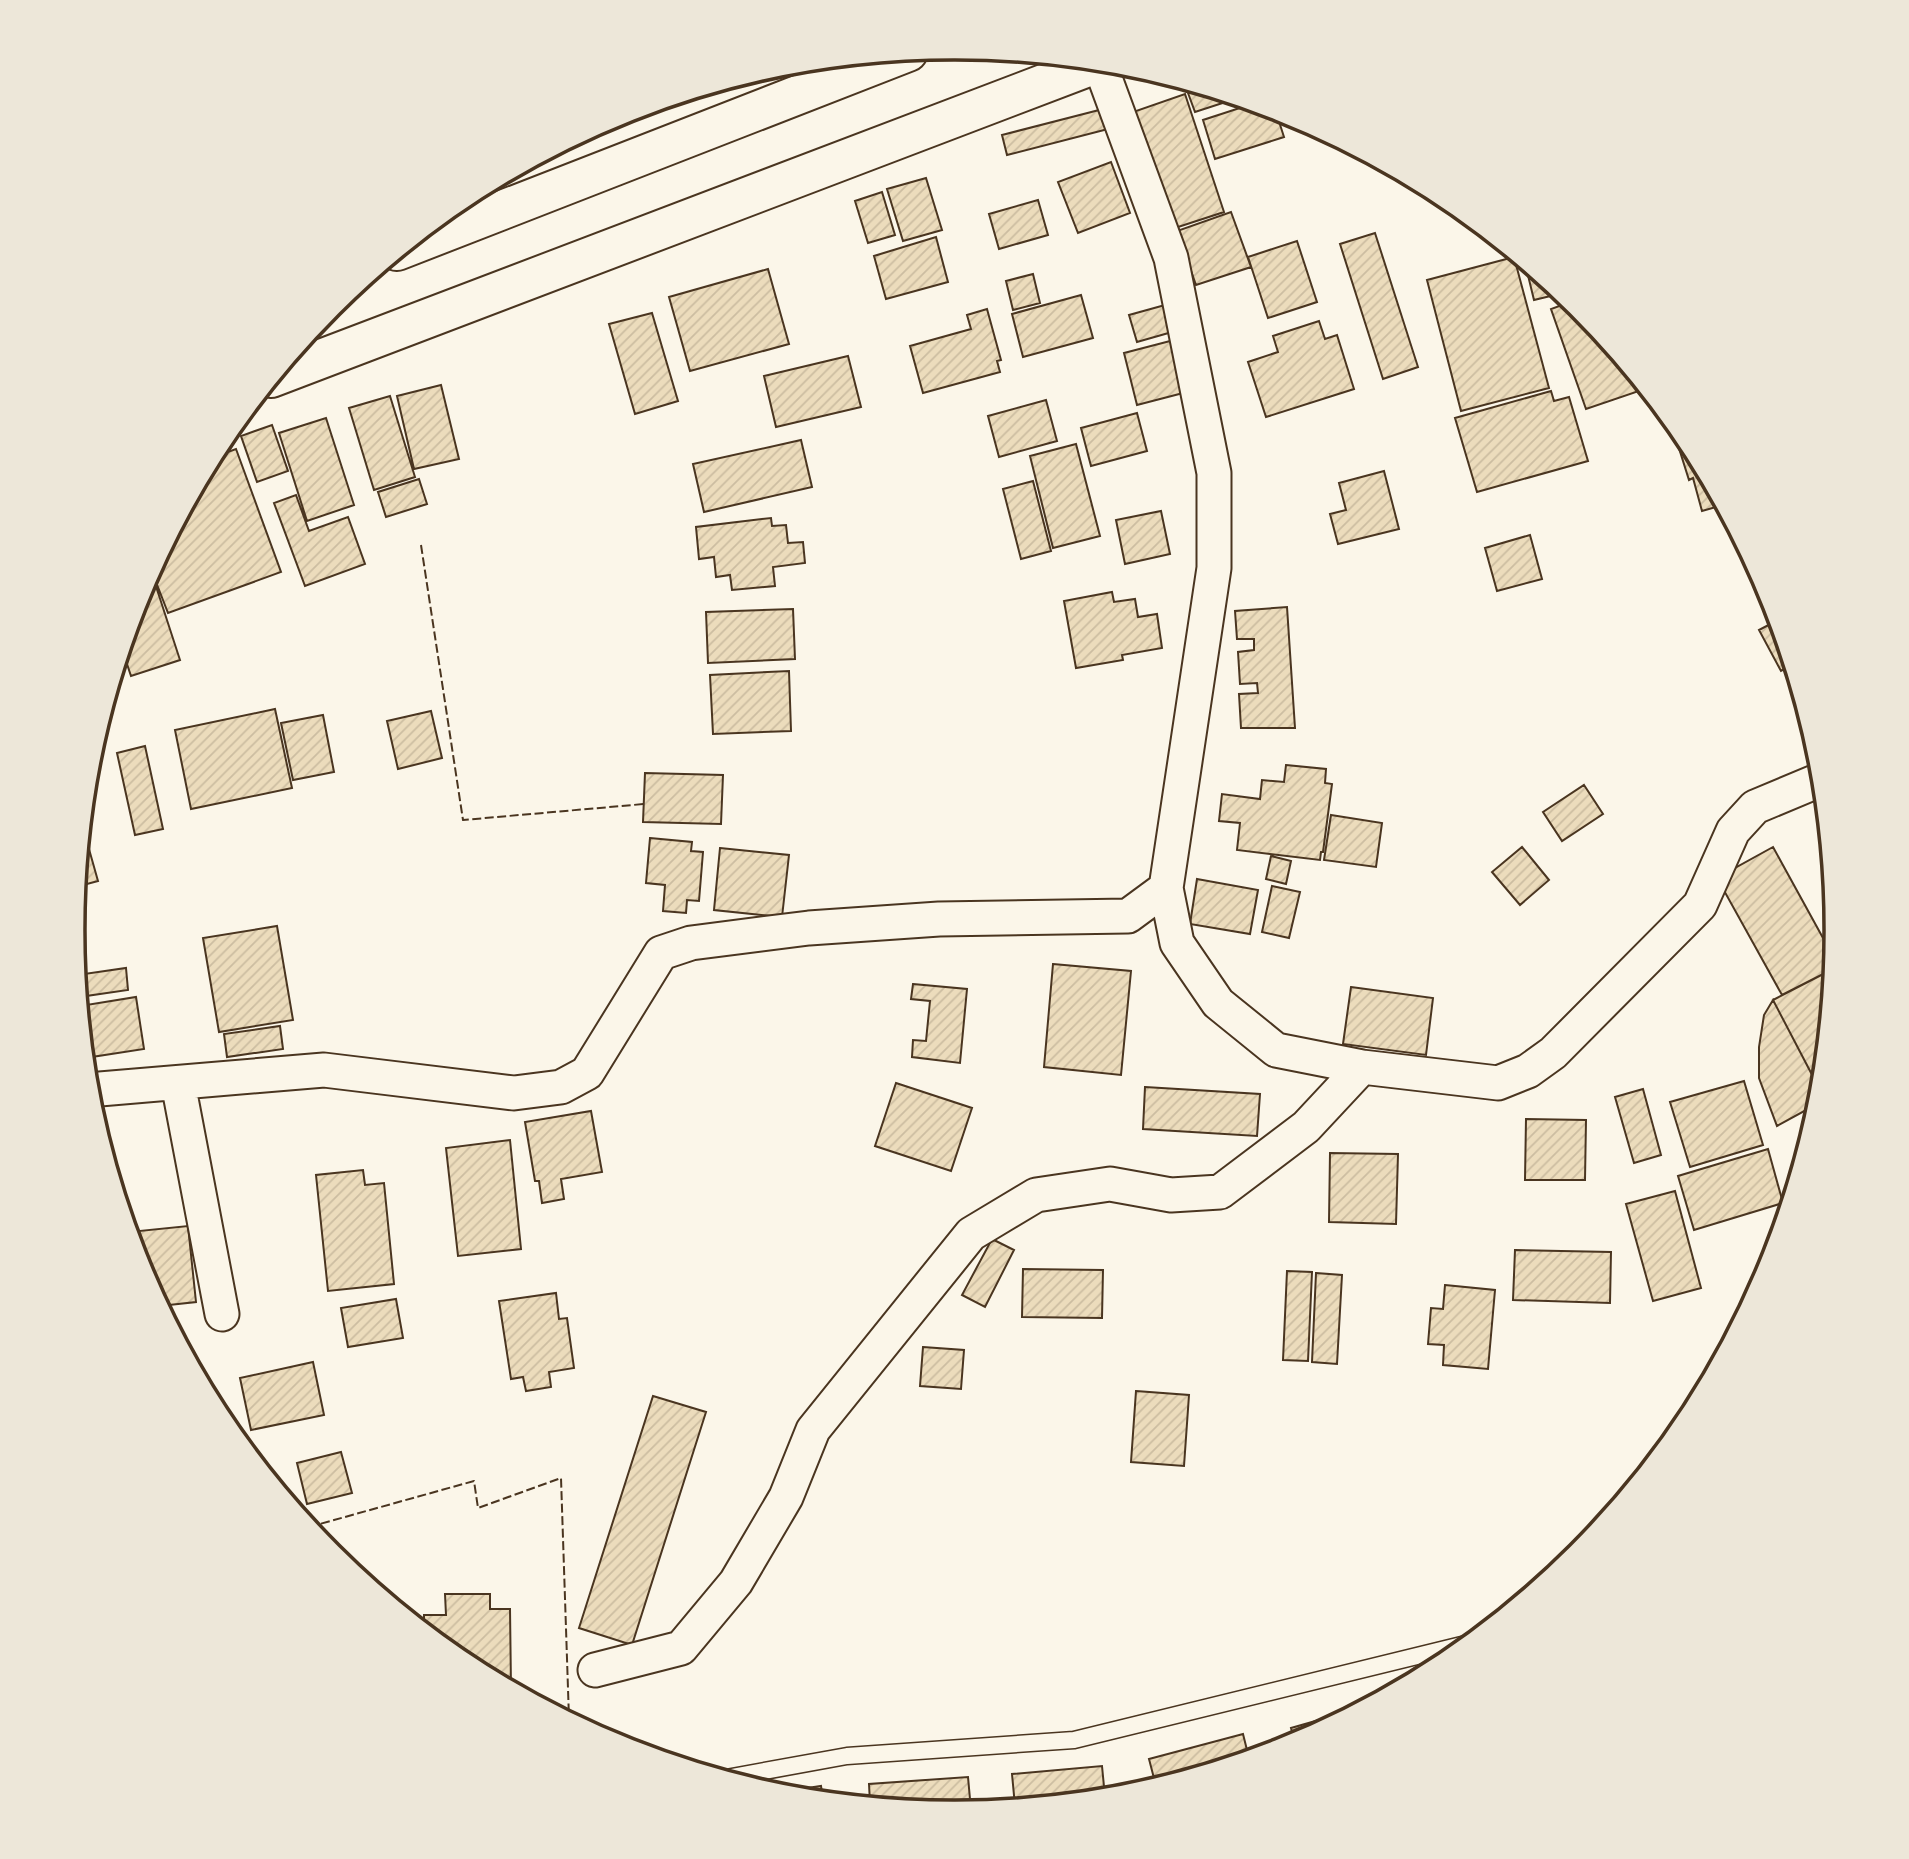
<svg xmlns="http://www.w3.org/2000/svg" width="1909" height="1859" font-family="Rubik,sans-serif">
<style>
.building{fill:url(#building-hatch);stroke:#4a3520;stroke-width:2}
.lines{fill:none;stroke-linecap:round;stroke-linejoin:round}
.lane-casing{stroke:#4a3520;stroke-width:19}
.street-casing{stroke:#4a3520;stroke-width:37}
.highway-casing{stroke:#4a3520;stroke-width:42}
.lane{stroke:#fbf6e9;stroke-width:16}
.street{stroke:#fbf6e9;stroke-width:33}
.highway{stroke:#fbf6e9;stroke-width:38}
.fence{stroke:#4a3520;stroke-width:2;stroke-dasharray:9 3.5;stroke-linecap:butt}
.rim{fill:none;stroke:#4a3520;stroke-width:3.5}
</style>
<defs>
<pattern id="building-hatch" width="6" height="6" patternUnits="userSpaceOnUse" patternTransform="scale(1.75)"><rect width="6" height="6" fill="#ecdcbc"/><path d="M-1 1l2-2M0 6l6-6M5 7l2-2" fill="none" stroke="#ccbda1"/></pattern>
</defs>
<rect width="100%" height="100%" fill="#fbf6e9"/>
<path class="building" d="M 1204,88 L 1238,98 L 1195,112 L 1188,93 Z
M 1185,94 L 1224,212 L 1172,229 L 1133,112 Z
M 1255,103 L 1275,109 L 1284,137 L 1215,159 L 1203,120 Z
M 1103,109 L 1108,129 L 1007,155 L 1002,135 Z
M 1111,162 L 1130,213 L 1078,233 L 1058,182 Z
M 926,178 L 942,230 L 903,241 L 887,189 Z
M 882,192 L 895,235 L 868,243 L 855,201 Z
M 1038,200 L 1048,235 L 999,249 L 989,214 Z
M 1231,212 L 1251,267 L 1196,285 L 1177,231 Z
M 1375,233 L 1418,367 L 1383,379 L 1340,244 Z
M 936,237 L 948,282 L 886,299 L 874,256 Z
M 1297,241 L 1317,302 L 1268,318 L 1248,257 Z
M 1514,257 L 1549,388 L 1461,411 L 1427,280 Z
M 1525,263 L 1526,263 L 1563,293 L 1534,300 Z
M 768,269 L 789,344 L 690,371 L 669,297 Z
M 1033,274 L 1040,303 L 1013,310 L 1006,281 Z
M 1081,295 L 1093,338 L 1023,357 L 1012,314 Z
M 1573,301 L 1637,377 L 1642,390 L 1586,409 L 1551,309 Z
M 1165,305 L 1172,332 L 1137,342 L 1129,315 Z
M 987,309 L 1001,360 L 997,361 L 1000,372 L 923,393 L 910,346 L 971,329 L 967,315 Z
M 652,313 L 678,401 L 635,414 L 609,324 Z
M 1319,321 L 1325,339 L 1337,335 L 1354,389 L 1266,417 L 1248,362 L 1278,352 L 1273,336 Z
M 1174,340 L 1187,392 L 1137,405 L 1124,353 Z
M 848,356 L 861,407 L 776,427 L 764,376 Z
M 441,385 L 459,459 L 414,469 L 397,396 Z
M 1551,391 L 1554,401 L 1569,397 L 1588,461 L 1477,492 L 1455,418 Z
M 390,396 L 415,477 L 374,490 L 349,408 Z
M 1046,400 L 1057,441 L 999,457 L 988,416 Z
M 1137,413 L 1147,451 L 1091,466 L 1081,428 Z
M 326,418 L 354,505 L 307,521 L 279,433 Z
M 272,425 L 288,471 L 257,482 L 241,436 Z
M 801,440 L 812,487 L 704,512 L 693,464 Z
M 1689,441 L 1723,505 L 1702,511 L 1693,478 L 1689,480 L 1678,445 Z
M 1076,444 L 1100,536 L 1053,548 L 1030,456 Z
M 236,449 L 281,572 L 168,613 L 151,569 L 211,458 Z
M 1384,471 L 1399,529 L 1338,544 L 1330,514 L 1346,510 L 1339,483 Z
M 419,479 L 427,504 L 386,517 L 378,492 Z
M 1033,481 L 1051,551 L 1021,559 L 1003,489 Z
M 296,495 L 309,531 L 348,517 L 365,564 L 305,586 L 274,503 Z
M 1161,511 L 1170,554 L 1125,564 L 1116,520 Z
M 771,518 L 772,526 L 786,525 L 788,543 L 803,542 L 805,563 L 773,567 L 775,586 L 732,590 L 730,575 L 716,577 L 714,557 L 699,559 L 696,527 Z
M 1530,535 L 1542,579 L 1497,591 L 1485,548 Z
M 151,571 L 180,660 L 131,676 L 122,649 L 140,592 Z
M 1112,592 L 1114,602 L 1135,599 L 1138,617 L 1157,614 L 1162,648 L 1122,655 L 1123,660 L 1076,668 L 1064,601 Z
M 1287,607 L 1295,728 L 1241,728 L 1239,694 L 1258,693 L 1257,683 L 1240,684 L 1238,652 L 1254,650 L 1254,639 L 1237,639 L 1235,611 Z
M 793,609 L 795,659 L 708,663 L 706,612 Z
M 1778,620 L 1792,665 L 1781,671 L 1759,630 Z
M 789,671 L 791,731 L 713,734 L 710,675 Z
M 275,709 L 292,788 L 191,809 L 175,730 Z
M 431,711 L 442,758 L 398,769 L 387,721 Z
M 323,715 L 334,772 L 293,780 L 281,723 Z
M 145,746 L 163,829 L 135,835 L 117,753 Z
M 1286,765 L 1326,769 L 1325,783 L 1332,784 L 1323,852 L 1321,852 L 1320,860 L 1237,850 L 1240,823 L 1219,821 L 1222,794 L 1260,799 L 1262,780 L 1284,782 Z
M 645,773 L 723,775 L 721,824 L 643,822 Z
M 1584,785 L 1603,814 L 1562,841 L 1543,812 Z
M 1331,815 L 1382,823 L 1376,867 L 1324,860 Z
M 650,838 L 692,842 L 691,851 L 703,852 L 699,901 L 687,900 L 686,913 L 663,911 L 665,885 L 646,883 Z
M 87,842 L 98,881 L 76,887 L 81,844 Z
M 1522,847 L 1549,880 L 1520,905 L 1492,872 Z
M 1773,847 L 1834,958 L 1833,969 L 1782,995 L 1717,878 Z
M 720,848 L 789,855 L 782,917 L 714,910 Z
M 1271,856 L 1291,861 L 1286,884 L 1266,879 Z
M 1197,879 L 1258,890 L 1250,934 L 1190,924 Z
M 1272,886 L 1300,892 L 1289,938 L 1262,932 Z
M 277,926 L 293,1020 L 219,1032 L 203,938 Z
M 1053,964 L 1131,971 L 1121,1075 L 1044,1067 Z
M 126,968 L 128,990 L 79,997 L 77,975 Z
M 1833,969 L 1821,1092 L 1773,1000 Z
M 913,984 L 967,989 L 960,1063 L 912,1057 L 913,1040 L 926,1041 L 930,1001 L 911,999 Z
M 1351,987 L 1433,998 L 1426,1055 L 1343,1044 Z
M 136,997 L 144,1049 L 85,1058 L 80,1006 Z
M 1773,1000 L 1821,1092 L 1819,1103 L 1777,1126 L 1759,1078 L 1759,1047 L 1764,1015 Z
M 280,1026 L 283,1049 L 227,1057 L 224,1034 Z
M 1744,1081 L 1763,1145 L 1690,1167 L 1670,1102 Z
M 896,1083 L 972,1108 L 951,1171 L 875,1146 Z
M 1145,1087 L 1260,1094 L 1257,1136 L 1143,1129 Z
M 1643,1089 L 1661,1155 L 1634,1163 L 1615,1097 Z
M 591,1111 L 602,1172 L 561,1179 L 564,1199 L 542,1203 L 539,1181 L 535,1181 L 525,1122 Z
M 1526,1119 L 1586,1120 L 1585,1180 L 1525,1180 Z
M 510,1140 L 521,1249 L 458,1256 L 446,1148 Z
M 1768,1149 L 1783,1203 L 1694,1230 L 1678,1176 Z
M 1330,1153 L 1398,1154 L 1396,1224 L 1329,1222 Z
M 363,1170 L 365,1185 L 384,1183 L 394,1284 L 328,1291 L 316,1175 Z
M 1675,1191 L 1701,1288 L 1653,1301 L 1626,1204 Z
M 188,1226 L 196,1302 L 160,1306 L 139,1267 L 129,1232 Z
M 992,1239 L 1014,1250 L 985,1307 L 962,1295 Z
M 1515,1250 L 1611,1252 L 1610,1303 L 1513,1300 Z
M 1023,1269 L 1103,1270 L 1102,1318 L 1022,1317 Z
M 1287,1271 L 1312,1272 L 1308,1361 L 1283,1360 Z
M 1316,1273 L 1342,1275 L 1337,1364 L 1312,1362 Z
M 1445,1285 L 1495,1290 L 1488,1369 L 1443,1365 L 1444,1345 L 1428,1344 L 1431,1308 L 1443,1309 Z
M 556,1293 L 559,1319 L 567,1318 L 574,1368 L 549,1372 L 551,1387 L 526,1391 L 523,1377 L 511,1379 L 499,1301 Z
M 396,1299 L 403,1338 L 348,1347 L 341,1308 Z
M 923,1347 L 964,1350 L 961,1389 L 920,1386 Z
M 313,1362 L 324,1415 L 251,1430 L 240,1378 Z
M 1136,1391 L 1189,1395 L 1184,1466 L 1131,1462 Z
M 653,1396 L 706,1412 L 632,1645 L 579,1628 Z
M 341,1452 L 352,1493 L 307,1504 L 297,1463 Z
M 351,1557 L 356,1574 L 340,1561 Z
M 445,1594 L 490,1594 L 490,1609 L 510,1609 L 511,1688 L 464,1663 L 424,1630 L 424,1615 L 446,1615 Z
M 1361,1708 L 1295,1743 L 1291,1728 Z
M 1243,1734 L 1249,1758 L 1156,1786 L 1149,1759 Z
M 1102,1766 L 1105,1797 L 1015,1806 L 1012,1774 Z
M 968,1777 L 971,1810 L 954,1812 L 870,1803 L 869,1784 Z
M 821,1786 L 823,1799 L 775,1793 Z"/>
<g class="lines">
<defs>
<path id="lane" d="M 726,1778 L 847,1756 L 1074,1740 L 1470,1643"/>
<path id="street" d="M 1099,62 L 1171,258 L 1214,473 L 1214,568 L 1166,888 L 1177,943 L 1218,1003 L 1276,1050 L 1362,1067 L 1498,1083 L 1528,1071 L 1553,1053 L 1700,905 L 1733,831 L 1755,807 L 1822,779
M 178,1083 L 222,1314
M 88,1090 L 324,1070 L 514,1093 L 561,1087 L 587,1073 L 661,953 L 691,943 L 809,928 L 939,919 L 1128,916 L 1166,888
M 595,1670 L 681,1648 L 736,1582 L 786,1497 L 813,1430 L 971,1234 L 1036,1195 L 1110,1184 L 1171,1195 L 1220,1192 L 1306,1127 L 1362,1067"/>
<path id="highway" d="M 397,251 L 908,52
M 271,378 L 1101,62"/>
</defs>
<use href="#lane" class="lane-casing"/>
<use href="#street" class="street-casing"/>
<use href="#highway" class="highway-casing"/>
<use href="#lane" class="lane"/>
<use href="#street" class="street"/>
<use href="#highway" class="highway"/>
<path class="fence" d="M 421,545 L 463,820 L 644,804
M 309,1527 L 474,1481 L 478,1508 L 561,1478 L 569,1719"/>
</g>
<path d="M0 0H1909V1859H0ZM954 60H955A869 869 0 0 1 1824 929V931A869 869 0 0 1 955 1800H954A869 869 0 0 1 85 931V929A869 869 0 0 1 954 60Z" fill="#ede7d9" fill-rule="evenodd"/>
<path class="rim" d="M954 60H955A869 869 0 0 1 1824 929V931A869 869 0 0 1 955 1800H954A869 869 0 0 1 85 931V929A869 869 0 0 1 954 60Z"/>
</svg>
